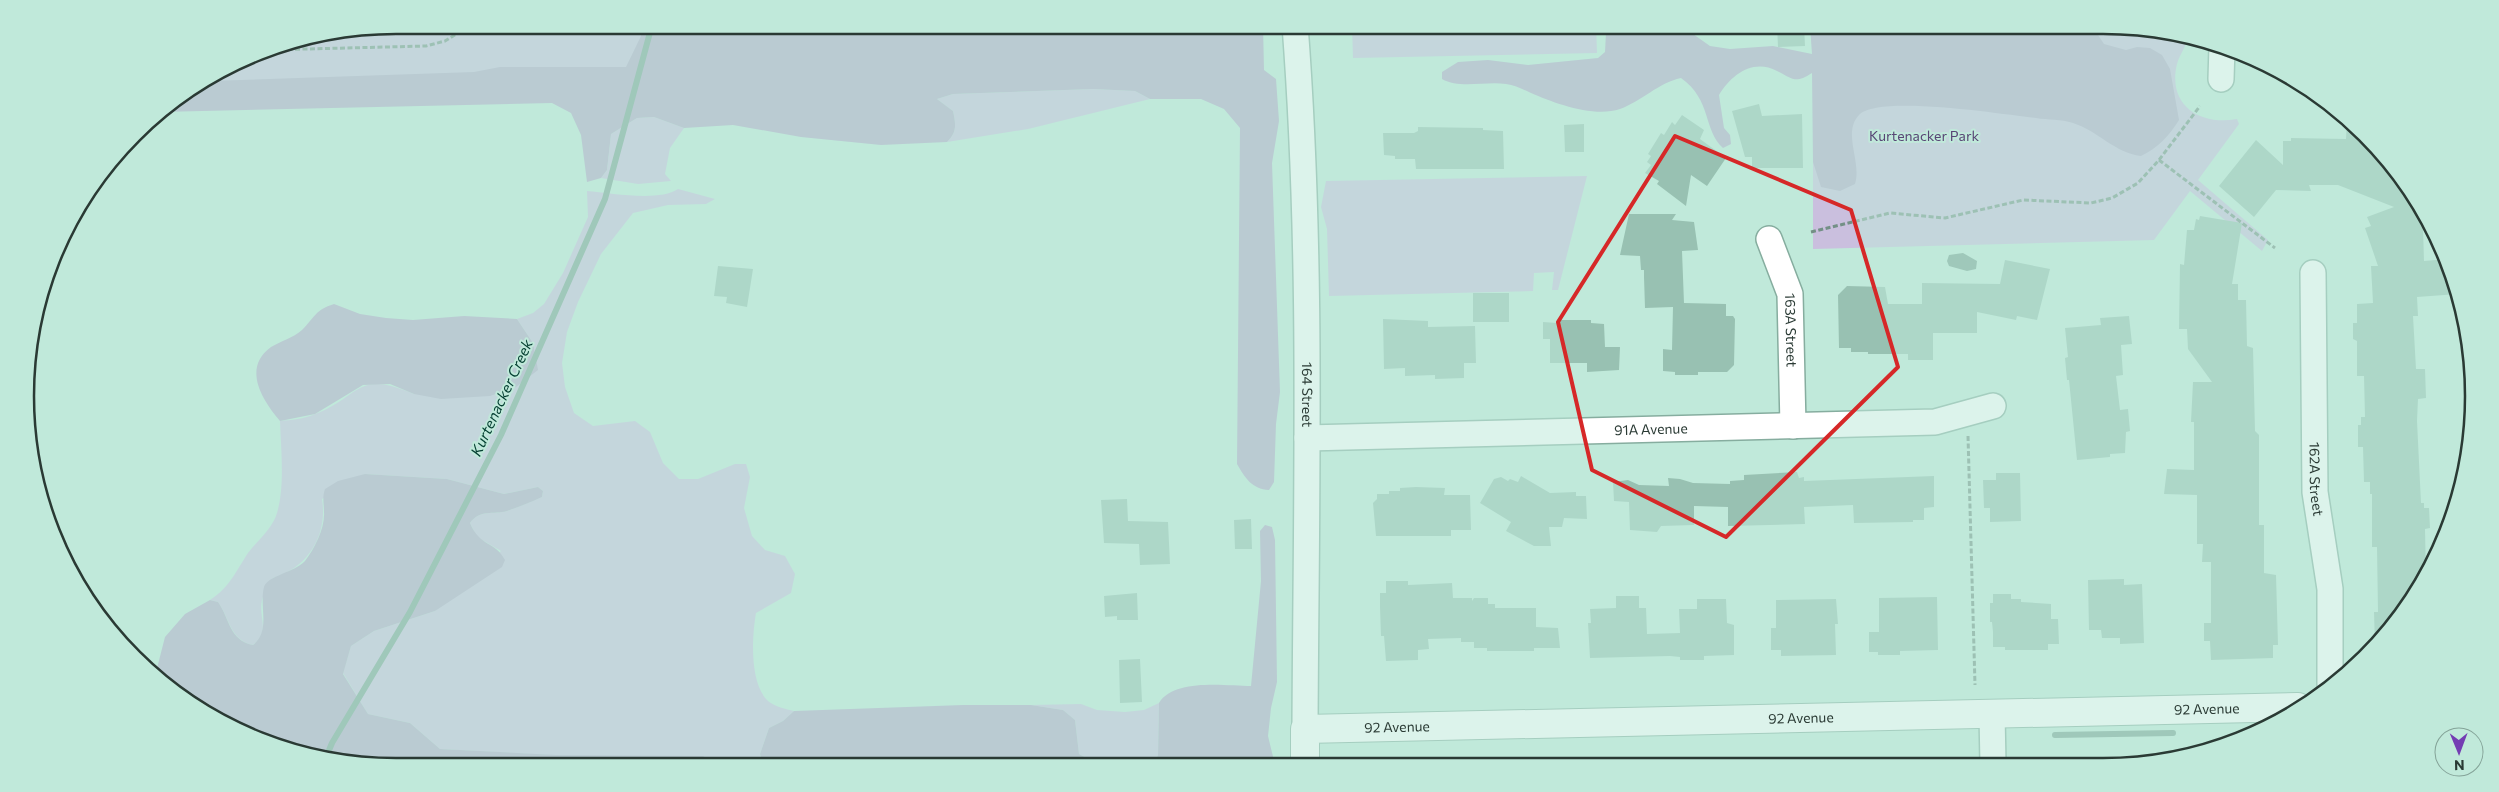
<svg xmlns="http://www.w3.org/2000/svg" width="2499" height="792" font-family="Commissioner,sans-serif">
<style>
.green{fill:#cabfde}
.forest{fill:#b3a7c8}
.water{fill:#78a092}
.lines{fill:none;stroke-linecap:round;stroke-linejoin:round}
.stream{stroke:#78a092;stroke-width:6}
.building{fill:#98c1b2}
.minor-casing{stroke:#86ad9f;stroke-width:28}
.tertiary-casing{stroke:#86ad9f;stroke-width:30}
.path{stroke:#749086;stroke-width:3;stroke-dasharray:5 2.5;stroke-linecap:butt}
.minor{stroke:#fff;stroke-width:25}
.tertiary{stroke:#fff;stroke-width:28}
.marked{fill:none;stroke:#d62828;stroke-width:4;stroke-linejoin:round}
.labels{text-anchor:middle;stroke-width:4;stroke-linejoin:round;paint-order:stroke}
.park-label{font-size:14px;fill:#584675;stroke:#c0e9da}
.street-label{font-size:14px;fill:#2a3a34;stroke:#c0e9da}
.water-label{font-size:15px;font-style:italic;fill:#064133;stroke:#c0e9da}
.rim{fill:none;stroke:#2a3a34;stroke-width:2.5}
</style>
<rect width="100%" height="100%" fill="#c0e9da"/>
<path class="green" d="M 396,25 L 1263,25 L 183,98 L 254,53 L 324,32 Z
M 1352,25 L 1596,25 L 1597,53 L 1353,58 Z
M 1810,25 L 2103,25 L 2176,32 L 2187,36 C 2187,47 2180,53 2177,64 C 2167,105 2200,126 2237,119 L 2239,124 L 2198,180 L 2268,240 L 2262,251 L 2190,191 L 2154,240 L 1813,249 L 1813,55 Z
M 1093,89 L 1135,91 L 1150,99 L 1028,129 L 947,142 C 957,132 956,125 953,111 L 937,99 L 953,94 Z
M 654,117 L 684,128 L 670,148 L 665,174 L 671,181 L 638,184 L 601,178 L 607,170 L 611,134 L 637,118 Z
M 1587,176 L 1558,290 L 1552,290 L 1554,272 L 1534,273 L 1533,291 L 1329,296 L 1327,229 L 1321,207 L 1326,181 Z
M 678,189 L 715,199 L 706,204 L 668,205 L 633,213 L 601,254 L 578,302 L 567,332 L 562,363 L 565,387 L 574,413 L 593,426 L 635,421 L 650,432 L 663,463 L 679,479 L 698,479 L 735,464 L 746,464 L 750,477 L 744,508 L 752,536 L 765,550 L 785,556 L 795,574 L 791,593 L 756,613 C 752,636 749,683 768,701 C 775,707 786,709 794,711 L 783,721 L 769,728 L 760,754 L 763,766 L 720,766 L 718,764 L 440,749 L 410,723 L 368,714 L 343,673 L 351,646 L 374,631 L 435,611 L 501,551 L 477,537 L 470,523 C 480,509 493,515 507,511 C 519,507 530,502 542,497 L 543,491 L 538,487 L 504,494 L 447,479 L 365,474 L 322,499 C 328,535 308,568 273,578 C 269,585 264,593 262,600 C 258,618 271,630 253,645 C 230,640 230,619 218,602 L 210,600 C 230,587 236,571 248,553 C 257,541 273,528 277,513 C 285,486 281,449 280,421 C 291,420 304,419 315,414 C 362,396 355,369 414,394 L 533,343 L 517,319 L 533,313 L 544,304 L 563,273 L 588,217 L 587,191 C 611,193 659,202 678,189 Z
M 1159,703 L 1158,755 L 1154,766 L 1101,766 L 1079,754 L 1075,720 L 1063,710 L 1031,705 L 1081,704 L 1097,710 L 1125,712 L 1144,710 Z"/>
<path class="forest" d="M 641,25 L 1263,25 L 1264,70 L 1276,79 L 1279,121 L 1272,163 L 1280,392 L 1276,424 L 1274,482 L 1269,490 C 1252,489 1245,478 1237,464 L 1240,128 L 1224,109 L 1201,99 L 1150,99 L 1135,91 L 1093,89 L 953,94 L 937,99 L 953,111 C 956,125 957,132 947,142 L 881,145 L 801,137 L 733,125 L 684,128 L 654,117 L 637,118 L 611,134 L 607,170 L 601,178 L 587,182 L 581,135 L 571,113 L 552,103 L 160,112 L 210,81 L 474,72 L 500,67 L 626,67 L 641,36 Z
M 1611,25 L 1687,25 L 1693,34 L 1710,46 L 1730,49 L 1773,46 L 1812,54 L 1810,25 L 2100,25 L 2098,35 L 2104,44 L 2126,50 L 2137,47 L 2150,48 L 2162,55 L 2170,69 L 2179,120 C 2169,136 2158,148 2141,156 C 2115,153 2098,131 2073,123 C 2061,119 2048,120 2036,118 C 2006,115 1879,94 1859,115 C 1842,133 1862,162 1855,184 L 1840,191 L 1821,187 L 1813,162 L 1812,73 C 1795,84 1793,79 1777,71 C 1753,58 1731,75 1719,95 L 1724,128 L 1730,135 L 1731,144 L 1723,148 C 1703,130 1712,100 1681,78 C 1658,83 1642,101 1620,109 C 1594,118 1554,103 1531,93 C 1522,89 1515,85 1506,84 C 1486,81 1459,89 1442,79 L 1442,72 L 1458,62 L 1488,60 L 1528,65 L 1598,58 L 1605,52 L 1606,33 Z
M 334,304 L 360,314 L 386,318 L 413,320 L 464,316 L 517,319 L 533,343 L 538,370 L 516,387 L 490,396 L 441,399 L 414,394 L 390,384 L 363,385 L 315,414 L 280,421 C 262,400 242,368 271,347 C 281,341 293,338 302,330 C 315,317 315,310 334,304 Z
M 365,474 L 447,479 L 504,494 L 538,487 L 543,491 L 542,497 C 531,502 519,507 507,511 C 493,515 480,509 470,523 C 480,547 495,541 505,560 L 502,567 L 435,611 L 374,631 L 351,646 L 343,674 L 368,714 L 410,723 L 440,749 L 556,755 L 703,756 L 720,766 L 396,767 L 323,760 L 254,739 L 190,704 L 155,676 L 165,637 L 185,614 L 210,600 L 218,602 C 230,619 229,640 253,645 C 271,631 259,607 264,587 C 267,576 295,572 305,561 C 315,548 325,528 324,512 C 324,503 322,498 325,489 L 338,481 Z
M 1265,525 L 1272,527 L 1275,540 L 1277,682 L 1271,708 L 1268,736 L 1275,765 L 1154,766 L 1158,755 L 1159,703 C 1174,678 1226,686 1251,686 L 1261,581 L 1260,531 Z
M 963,705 L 1031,705 L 1063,710 L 1075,720 L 1079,754 L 1101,766 L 763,766 L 760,754 L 769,728 L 783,721 L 794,711 Z"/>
<path class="water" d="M 1963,253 L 1977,261 L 1976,269 L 1967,271 L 1949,266 L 1947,261 L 1949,255 Z"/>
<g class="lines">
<path class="stream" d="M 2055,735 L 2173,733
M 325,760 L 332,743 L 410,612 L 501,435 L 605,199 L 652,25"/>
</g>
<path class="building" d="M 1777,25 L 1804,25 L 1805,46 L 1778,47 Z
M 1759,104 L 1762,116 L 1802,114 L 1803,168 L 1752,168 L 1752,157 L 1745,157 L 1732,111 Z
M 1682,115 L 1704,130 L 1700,139 L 1726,158 L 1707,186 L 1691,175 L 1686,206 L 1657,184 L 1659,181 L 1645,173 L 1651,165 L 1647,162 L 1651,156 L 1648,154 L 1661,133 L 1664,135 L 1672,122 L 1675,125 Z
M 2347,118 L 2366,134 L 2412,190 L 2430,225 L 2423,228 L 2424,261 L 2447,259 L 2458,294 L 2417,297 L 2418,316 L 2413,316 L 2416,369 L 2425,369 L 2426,398 L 2418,399 L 2417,421 L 2421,503 L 2424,503 L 2424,508 L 2429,508 L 2430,528 L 2425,529 L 2426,578 L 2375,645 L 2374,612 L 2378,612 L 2377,547 L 2372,547 L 2372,494 L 2370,494 L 2370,482 L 2364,482 L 2363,447 L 2358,447 L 2358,425 L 2361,425 L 2361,417 L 2365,417 L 2364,376 L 2357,376 L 2357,341 L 2353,339 L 2353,323 L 2357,323 L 2357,304 L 2373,303 L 2371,266 L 2378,266 L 2365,228 L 2371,226 L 2367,217 L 2394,207 L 2338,185 L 2309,185 L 2311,191 L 2276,190 L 2254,217 L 2219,186 L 2256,140 L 2283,165 L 2283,141 L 2291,141 L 2291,138 L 2346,139 Z
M 1584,124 L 1584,152 L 1565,152 L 1564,125 Z
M 1418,127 L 1483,128 L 1483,130 L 1503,131 L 1504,169 L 1416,169 L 1415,159 L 1395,159 L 1395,156 L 1384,155 L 1383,133 L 1414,133 L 1418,131 Z
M 1629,214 L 1676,214 L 1672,220 L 1694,222 L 1698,250 L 1682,251 L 1684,303 L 1726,304 L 1726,316 L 1733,316 L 1735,319 L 1734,365 L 1727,372 L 1698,372 L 1698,375 L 1675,375 L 1675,372 L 1663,371 L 1663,349 L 1672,350 L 1673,307 L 1645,308 L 1644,277 L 1644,270 L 1641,270 L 1640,256 L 1620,255 Z
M 2200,216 L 2242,223 L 2232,284 L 2238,284 L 2238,300 L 2246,300 L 2247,346 L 2253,348 L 2255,431 L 2259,435 L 2259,525 L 2264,525 L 2264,573 L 2276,575 L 2278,645 L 2273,645 L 2273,658 L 2211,660 L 2210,641 L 2204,641 L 2204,623 L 2211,623 L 2211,562 L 2202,562 L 2203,544 L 2197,544 L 2197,495 L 2164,494 L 2167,469 L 2194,470 L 2194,422 L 2191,422 L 2193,382 L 2212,382 L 2188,349 L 2187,329 L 2179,329 L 2180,264 L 2184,265 L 2187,230 L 2194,230 L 2196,219 L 2199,220 Z
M 2005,260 L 2050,269 L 2037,320 L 2017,316 L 2016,320 L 1977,312 L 1977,333 L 1933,333 L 1933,360 L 1908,360 L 1908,354 L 1868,354 L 1868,352 L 1851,352 L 1851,348 L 1839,348 L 1838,295 L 1847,286 L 1885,287 L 1888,304 L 1922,304 L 1922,283 L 2000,284 Z
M 718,266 L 753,269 L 747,307 L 726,303 L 727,297 L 714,296 Z
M 1473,293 L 1509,293 L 1509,322 L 1473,322 Z
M 2129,316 L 2132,344 L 2121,345 L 2123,375 L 2116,376 L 2120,410 L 2128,409 L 2130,431 L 2126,432 L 2125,453 L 2110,454 L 2110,457 L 2077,460 L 2069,380 L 2067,380 L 2065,358 L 2068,357 L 2065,328 L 2101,325 L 2100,318 Z
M 1383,319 L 1428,321 L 1428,327 L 1475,326 L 1476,363 L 1464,363 L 1464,378 L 1435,379 L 1435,375 L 1405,376 L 1405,368 L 1384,369 Z
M 1557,320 L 1591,320 L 1591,323 L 1604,324 L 1605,347 L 1620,347 L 1619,370 L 1587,372 L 1587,363 L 1550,363 L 1550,339 L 1543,339 L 1543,322 L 1557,323 Z
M 1797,472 L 1799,478 L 1804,477 L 1804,481 L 1934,476 L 1934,507 L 1924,508 L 1924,520 L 1913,520 L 1913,522 L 1854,523 L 1853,505 L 1804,507 L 1805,524 L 1728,526 L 1728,507 L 1694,506 L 1694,525 L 1661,526 L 1657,532 L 1630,530 L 1629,502 L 1614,501 L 1613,482 L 1628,480 L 1639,485 L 1669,486 L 1668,478 L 1680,479 L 1693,483 L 1730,484 L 1730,481 L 1744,480 L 1744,475 Z
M 1996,473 L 2020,473 L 2021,521 L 1990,522 L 1990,508 L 1984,508 L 1983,480 L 1996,480 Z
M 1521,476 L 1550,493 L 1576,492 L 1576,496 L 1586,496 L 1587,519 L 1564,518 L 1562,527 L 1549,527 L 1551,546 L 1534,546 L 1506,531 L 1511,522 L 1480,503 L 1494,479 L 1501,477 L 1508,481 L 1510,479 L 1518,482 Z
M 1416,487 L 1445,488 L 1444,495 L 1470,495 L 1471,530 L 1451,530 L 1451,536 L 1376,536 L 1373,503 L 1377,499 L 1377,494 L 1389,494 L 1389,491 L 1400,491 L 1400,488 Z
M 1127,499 L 1128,521 L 1168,522 L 1170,564 L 1140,565 L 1139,544 L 1104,543 L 1101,500 Z
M 1251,519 L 1252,549 L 1235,549 L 1234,520 Z
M 2124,579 L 2124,585 L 2142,584 L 2144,643 L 2120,644 L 2120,638 L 2102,638 L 2101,630 L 2089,630 L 2088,580 Z
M 1386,581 L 1408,581 L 1408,585 L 1452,583 L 1453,598 L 1472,598 L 1472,601 L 1474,598 L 1488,598 L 1488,604 L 1495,604 L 1495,608 L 1536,608 L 1536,627 L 1558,628 L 1560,648 L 1534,648 L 1534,651 L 1487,651 L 1487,648 L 1474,648 L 1474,642 L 1461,642 L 1461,638 L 1428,639 L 1429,649 L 1418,650 L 1418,660 L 1386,661 L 1384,636 L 1381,636 L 1380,607 L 1380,593 L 1386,593 Z
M 1137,593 L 1138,620 L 1117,620 L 1117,616 L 1105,617 L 1104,596 Z
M 1993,594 L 2011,594 L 2011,599 L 2021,599 L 2021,602 L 2051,604 L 2051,619 L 2058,619 L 2059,644 L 2048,644 L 2048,650 L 2005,650 L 2005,647 L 1993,647 L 1993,632 L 1992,622 L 1990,622 L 1990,603 L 1993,603 Z
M 1616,596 L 1639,596 L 1639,608 L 1646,608 L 1647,634 L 1680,633 L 1679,609 L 1697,609 L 1697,599 L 1726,599 L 1727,623 L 1734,625 L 1734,655 L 1704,656 L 1704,660 L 1680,660 L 1680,657 L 1670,656 L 1590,658 L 1588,623 L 1591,623 L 1590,609 L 1616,608 Z
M 1937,597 L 1938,650 L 1900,651 L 1900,655 L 1878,655 L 1878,652 L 1869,652 L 1869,632 L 1879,632 L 1879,598 Z
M 1836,599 L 1838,624 L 1835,624 L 1836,655 L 1781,656 L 1781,650 L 1771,650 L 1771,628 L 1776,628 L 1776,600 Z
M 1140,659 L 1142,702 L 1120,703 L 1119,660 Z"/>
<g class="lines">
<defs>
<g id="minor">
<path id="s1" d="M 1295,25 C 1313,259 1306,494 1305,729"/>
<path d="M 2221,79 L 2222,46"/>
<path id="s2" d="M 1769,239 L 1790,294 L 1793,426"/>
<path id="s3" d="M 2313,273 L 2315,492 L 2330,589 L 2330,684"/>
<path id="s4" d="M 1307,438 L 1935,422 L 1993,406"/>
<path d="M 1992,714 L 1993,764"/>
</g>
<g id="tertiary">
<path id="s5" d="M 1305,765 L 1305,729 L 2298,707"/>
</g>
</defs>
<use href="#minor" class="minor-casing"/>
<use href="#tertiary" class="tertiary-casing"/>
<path class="path" d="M 265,50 L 426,46 L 445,41 L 471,25
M 2159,160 L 2275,248
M 1811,232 L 1890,213 L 1945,218 L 2023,200 L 2091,203 L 2112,198 L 2138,183 L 2159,160 L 2200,106
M 1968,436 L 1975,685"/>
<use href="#minor" class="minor"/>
<use href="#tertiary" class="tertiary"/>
</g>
<path d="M0 0H2499V792H0ZM 1675,136 L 1851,210 L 1898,367 L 1726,537 L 1592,470 L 1558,322 Z" fill="#c0e9da" fill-opacity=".55" fill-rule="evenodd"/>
<path class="marked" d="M 1675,136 L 1851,210 L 1898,367 L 1726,537 L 1592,470 L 1558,322 Z"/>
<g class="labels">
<g class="park-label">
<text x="1924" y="141">Kurtenacker Park</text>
</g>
<g class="street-label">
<text dy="5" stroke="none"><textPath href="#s2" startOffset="95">163A Street</textPath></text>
<text dy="5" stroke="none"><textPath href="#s1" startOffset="370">164 Street</textPath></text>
<text dy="5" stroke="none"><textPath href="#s4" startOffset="344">91A Avenue</textPath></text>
<text dy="5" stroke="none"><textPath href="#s3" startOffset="206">162A Street</textPath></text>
<text dy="5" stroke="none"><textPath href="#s5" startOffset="938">92 Avenue</textPath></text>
<text dy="5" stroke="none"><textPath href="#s5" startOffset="532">92 Avenue</textPath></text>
<text dy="5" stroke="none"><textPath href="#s5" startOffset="128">92 Avenue</textPath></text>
</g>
<g class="water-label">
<text transform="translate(502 398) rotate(-65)" y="5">Kurtenacker Creek</text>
</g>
</g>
<path d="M0 0H2499V792H0ZM396 34H2103A362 362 0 0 1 2465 396V396A362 362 0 0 1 2103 758H396A362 362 0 0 1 34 396V396A362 362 0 0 1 396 34Z" fill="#c0e9da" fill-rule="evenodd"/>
<path class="rim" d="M396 34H2103A362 362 0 0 1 2465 396V396A362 362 0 0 1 2103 758H396A362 362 0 0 1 34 396V396A362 362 0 0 1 396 34Z"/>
<g transform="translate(2459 752) rotate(179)"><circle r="24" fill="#c0e9da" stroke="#84a398"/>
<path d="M0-4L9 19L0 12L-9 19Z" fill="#743db3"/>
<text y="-8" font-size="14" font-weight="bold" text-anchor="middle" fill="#2a3a34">N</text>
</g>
</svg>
